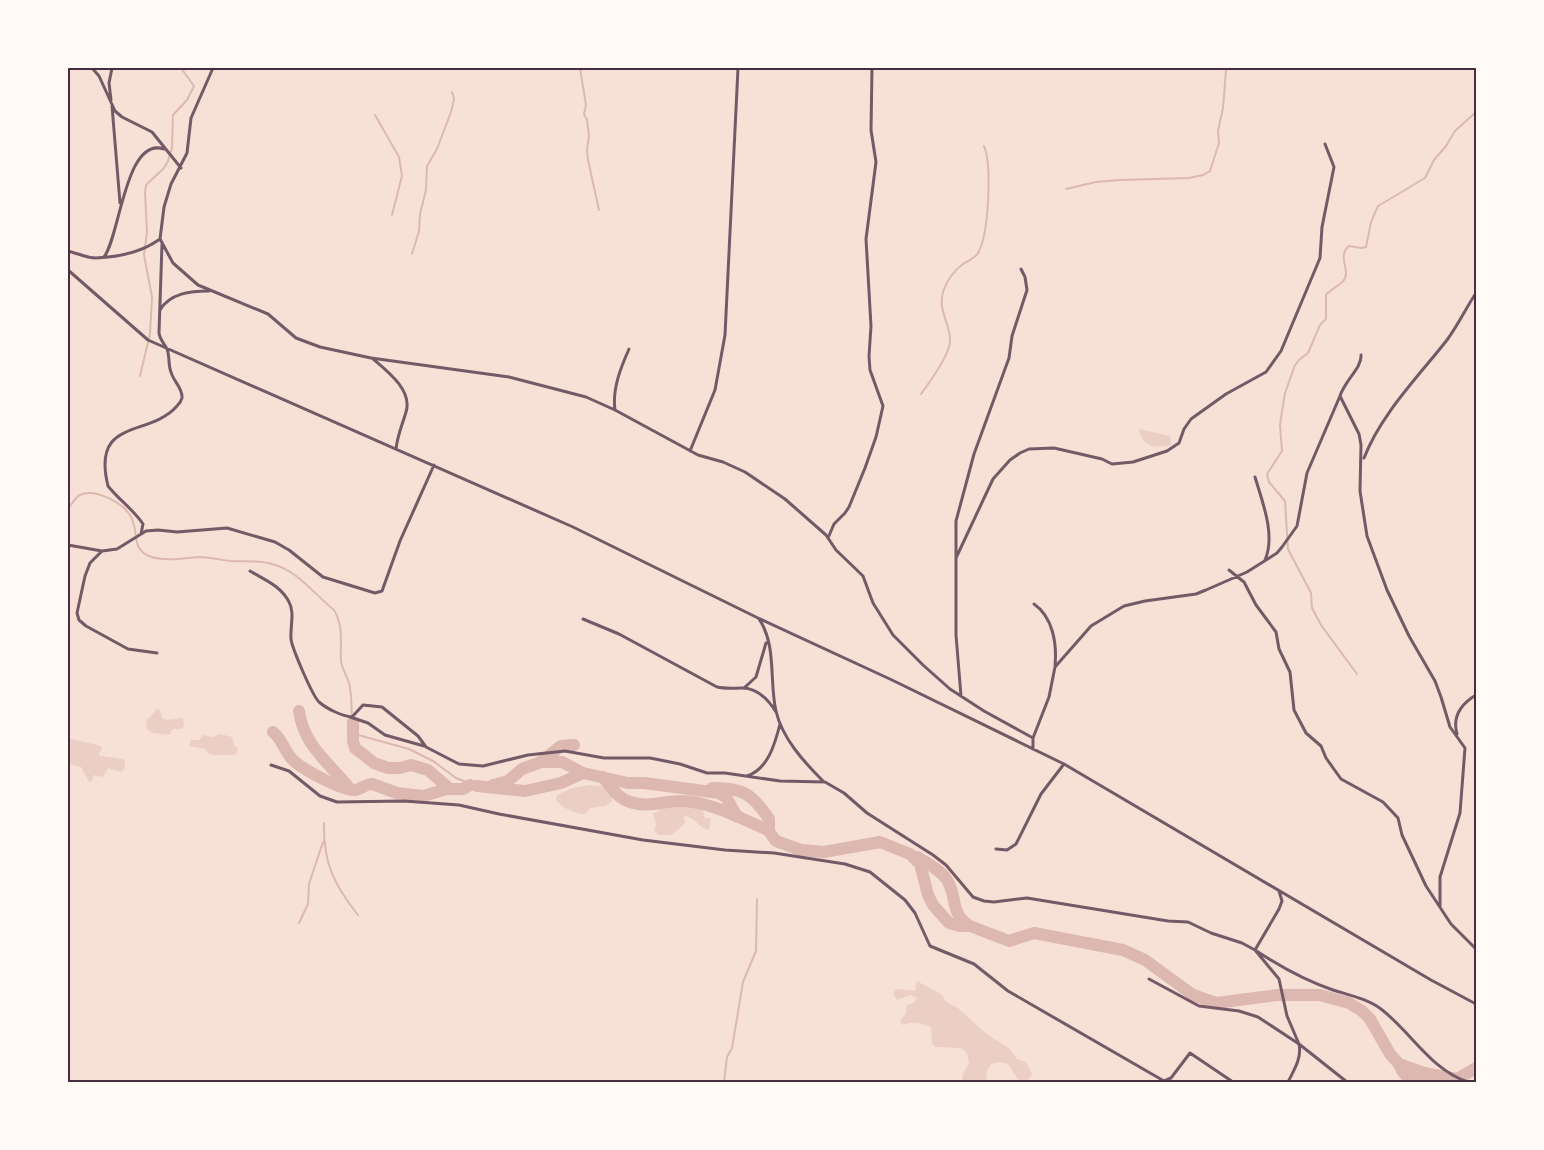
<svg xmlns="http://www.w3.org/2000/svg" width="1544" height="1150" font-family="'Varela Round',sans-serif">
<style>
.green{fill:#ebcfc5}
.lines{fill:none;stroke-linecap:round;stroke-linejoin:round}
.stream{stroke:#dcb8b0;stroke-width:2}
.river{stroke:#dcb8b0;stroke-width:12}
.minor{stroke:#755966;stroke-width:3}
.neatline{fill:none;stroke:#4a2c40;stroke-width:2}
</style>
<rect width="100%" height="100%" fill="#f7e1d7"/>
<path class="green" d="M 1139,429 L 1170,436 L 1171,445 C 1156,449 1141,447 1139,429 Z
M 157,709 L 160,710 L 162,718 L 166,720 L 183,718 L 184,726 L 181,729 L 173,729 L 169,735 L 153,733 L 147,729 L 146,721 Z
M 220,734 L 232,737 L 234,745 L 238,749 L 235,755 L 215,755 L 209,754 L 205,749 L 189,746 L 191,740 L 199,740 L 203,735 L 213,737 Z
M 68,738 L 101,746 L 102,749 L 99,753 L 100,756 L 123,759 L 125,761 L 125,768 L 121,772 L 108,768 L 103,777 L 94,775 L 92,781 L 89,782 L 81,767 L 68,764 Z
M 590,785 L 606,787 L 612,798 L 612,801 L 605,806 L 590,808 L 586,814 C 576,815 562,808 556,800 L 557,795 L 572,788 Z
M 677,804 L 691,804 L 701,806 L 705,818 L 711,818 L 709,830 C 700,829 696,818 685,816 L 683,818 L 686,822 C 685,823 674,833 672,835 L 658,835 L 654,830 L 656,824 L 653,814 L 664,807 Z
M 917,981 L 941,994 L 946,1002 L 958,1008 L 988,1035 L 1009,1048 L 1017,1059 L 1026,1062 L 1032,1074 L 1028,1080 L 1019,1081 L 1008,1064 L 999,1062 L 991,1064 L 987,1070 L 986,1082 L 962,1082 L 963,1074 L 969,1063 L 967,1053 L 961,1048 L 935,1047 L 932,1043 L 931,1027 C 918,1023 915,1021 902,1025 L 900,1021 L 906,1013 L 907,1005 L 914,1003 L 917,998 L 911,995 L 897,1000 L 893,994 L 896,989 L 915,991 Z"/>
<g class="lines">
<path class="stream" d="M 580,68 L 586,105 L 584,114 L 587,120 L 589,136 L 587,149 L 588,160 L 599,210
M 375,115 L 399,157 L 402,176 L 392,215
M 1066,189 L 1096,182 L 1120,180 L 1189,178 L 1203,175 L 1210,171 L 1219,143 L 1218,131 L 1223,108 L 1226,70
M 412,254 L 419,231 L 420,214 L 426,190 L 427,166 L 437,149 L 451,112 L 454,99 L 452,92
M 140,376 L 150,334 L 152,297 L 144,255 L 147,232 L 145,193 L 146,185 L 164,168 L 168,161 L 172,148 L 173,115 L 187,100 L 194,86 L 181,68
M 921,394 C 929,383 949,356 950,342 C 951,322 936,311 944,289 C 948,279 955,270 963,264 C 968,261 975,258 978,253 C 989,234 992,165 984,146
M 68,508 C 72,505 75,497 80,495 C 95,488 124,503 131,517 C 139,531 131,549 149,556 C 164,562 184,558 199,557 C 210,557 220,560 231,561 C 245,562 259,560 272,564 C 297,570 315,595 334,610 C 344,627 340,643 341,661 C 342,669 347,676 349,683 C 352,694 351,705 352,716
M 1357,674 L 1321,625 L 1312,608 L 1311,593 L 1288,549 L 1285,501 L 1269,482 L 1267,474 L 1282,451 L 1280,425 L 1282,411 L 1285,393 L 1295,365 L 1299,360 L 1308,353 L 1320,325 L 1326,319 L 1326,295 C 1331,288 1346,284 1346,274 C 1346,263 1339,255 1349,246 L 1361,248 L 1366,247 L 1371,222 L 1378,206 L 1425,178 L 1434,160 L 1446,146 L 1455,131 L 1476,112
M 353,722 L 354,730 L 358,735 L 409,749 L 433,761 L 456,778 L 477,786
M 324,823 C 323,862 334,885 358,915
M 299,923 L 308,904 L 309,884 L 323,842
M 724,1082 L 727,1057 L 732,1048 L 743,982 L 756,951 L 757,899"/>
<path class="river" d="M 299,711 C 304,747 329,762 350,789
M 353,722 L 353,741 L 355,748 L 374,763 L 388,768 L 400,768 L 411,765 L 428,770 L 450,789
M 273,732 C 282,739 284,750 292,759 C 300,768 342,791 355,790 C 361,789 366,784 372,784 L 397,793 L 423,796 L 447,789 L 463,789 L 470,785
M 542,761 L 561,746 L 574,745
M 603,777 C 611,787 616,797 630,802 C 648,808 663,801 680,801 C 699,801 721,809 738,817
M 493,785 L 508,781 L 522,769 L 541,762 L 562,762 L 583,773
M 477,786 L 525,791 L 561,783 L 583,773 L 628,783 L 644,783 L 719,793 L 726,797 L 736,815 L 741,818 L 768,830 L 776,841 L 801,850 L 824,852 L 880,842 L 910,854 L 920,864 L 928,895 L 933,905 L 949,923 L 960,926 L 970,926 L 1009,941 L 1034,933 L 1123,950 L 1145,960 L 1193,995 L 1216,1003 L 1278,995 L 1320,995 L 1349,1003 L 1362,1011 L 1370,1019 L 1390,1054 L 1399,1064 L 1424,1073 L 1457,1079 L 1476,1068
M 712,788 C 742,788 752,793 769,819 L 769,831
M 917,857 C 927,863 941,870 947,880 C 958,897 949,913 970,926
M 1399,1064 C 1404,1078 1412,1081 1426,1082"/>
<path class="minor" d="M 92,68 L 99,76 L 115,111 L 122,117 L 152,132 L 181,168
M 111,100 L 109,83 L 112,68
M 112,106 L 120,203
M 160,239 L 164,207 L 171,184 L 187,153 L 191,118 L 213,68
M 68,251 C 76,253 87,258 96,258 C 119,257 141,253 160,239 L 173,263 L 198,285 L 268,314 L 296,338 L 320,347 L 371,358 L 509,377 L 586,397 L 615,410 L 698,455 L 723,462 L 745,472 L 785,499 L 826,535 L 836,550 L 863,576 L 873,603 L 893,635 L 923,665 L 950,689 L 984,711 L 1033,738
M 104,257 C 120,237 125,136 164,149
M 68,270 L 148,340 L 573,527 L 758,618 L 892,680 L 1064,764 L 1431,980 L 1476,1004
M 160,310 C 170,293 191,291 209,291
M 1361,355 C 1362,368 1345,380 1340,396 L 1359,434 L 1361,445 L 1360,491 L 1367,536 L 1387,590 L 1409,636 L 1435,681 L 1441,697 L 1450,727 L 1465,748 L 1460,813 L 1440,877 L 1440,907
M 372,358 C 386,370 413,390 406,412 C 402,426 398,433 396,449
M 615,410 C 612,389 621,367 629,349
M 690,451 L 715,390 L 725,335 L 738,68
M 1364,458 C 1381,414 1418,377 1447,340 C 1458,325 1466,308 1476,293
M 1255,477 C 1262,501 1276,535 1265,560
M 141,534 L 143,524 C 133,509 119,500 108,486 C 91,417 149,438 177,406 C 180,403 181,402 182,398 C 183,388 173,381 171,372 C 168,365 170,357 167,349 C 164,343 160,340 159,333 L 162,244
M 828,538 L 834,524 L 845,513 L 849,507 L 865,468 L 876,437 L 883,406 L 870,370 L 869,356 L 871,326 L 866,239 L 876,162 L 871,130 L 872,68
M 68,545 L 102,551 L 117,549 L 146,531 L 158,530 L 177,532 L 227,528 L 275,542 L 289,550 L 323,577 L 375,593 L 382,591 L 400,541 L 434,465
M 102,551 L 90,563 L 85,576 L 77,613 L 79,620 L 86,626 L 128,649 L 157,653
M 956,558 L 993,479 L 1010,460 L 1020,453 L 1029,449 L 1054,448 L 1102,459 L 1112,464 L 1133,462 L 1167,451 L 1179,443 L 1184,429 L 1191,419 L 1226,394 L 1266,372 L 1281,351 L 1320,258 L 1322,227 L 1334,167 L 1325,144
M 1229,570 L 1244,582 L 1256,605 L 1276,632 L 1279,649 L 1290,672 L 1294,710 L 1306,733 L 1321,746 L 1326,758 L 1341,779 L 1383,802 L 1398,818 L 1402,835 L 1426,886 L 1451,924 L 1476,949
M 250,571 C 265,580 281,586 289,602 C 295,612 290,627 291,639 C 292,648 312,695 319,702 C 327,709 342,716 352,717 L 363,705 L 382,707 L 418,736 L 426,747 L 459,764 L 483,766 L 528,755 L 565,751 L 604,758 L 650,758 L 680,764 L 707,773 L 725,773 L 780,781 L 825,782 L 844,793 L 867,813 L 933,855 L 946,865 L 973,897 L 984,901 L 994,902 L 1027,898 L 1168,921 L 1188,922 L 1211,933 L 1242,943 L 1255,950 L 1279,979 L 1287,1016 L 1299,1044 L 1347,1082
M 1034,604 C 1053,617 1057,644 1055,665
M 583,619 L 619,634 L 717,687 C 726,689 733,688 742,688 C 757,688 768,699 776,712
M 759,619 C 777,645 769,682 776,711 C 782,738 804,762 823,781
M 744,688 L 756,677 L 766,643
M 961,696 L 956,635 L 956,521 L 974,454 L 1009,358 L 1012,336 L 1027,290 L 1025,277 L 1021,269
M 350,717 L 368,723 L 385,735 L 424,746
M 1457,734 C 1452,716 1461,704 1476,695
M 1033,749 L 1033,738 L 1049,697 L 1055,667 L 1091,626 L 1124,606 L 1145,601 L 1196,594 L 1206,590 L 1247,572 L 1277,553 L 1282,547 L 1297,526 L 1307,473 L 1340,396
M 271,765 L 289,771 L 320,796 L 337,802 L 404,801 L 459,805 L 499,814 L 643,840 L 725,850 L 774,853 L 845,864 L 870,872 L 905,900 L 915,913 L 930,946 L 974,964 L 1008,991 L 1164,1081 L 1171,1078 L 1190,1053 L 1233,1082
M 747,776 C 768,769 775,744 780,724
M 996,849 L 1007,850 L 1016,844 L 1041,794 L 1064,764
M 1279,891 L 1282,901 L 1279,909 L 1255,950 C 1279,966 1306,981 1333,990 C 1349,995 1368,999 1381,1009 C 1411,1032 1431,1070 1468,1082
M 1149,979 L 1199,1006 L 1239,1011 L 1258,1017 L 1299,1044 C 1302,1058 1294,1070 1288,1082"/>
</g>
<rect width="1544" height="1150" fill="none" stroke="#fffaf5" stroke-width="138"/>
<rect x="69" y="69" width="1406" height="1012" class="neatline"/>
</svg>
